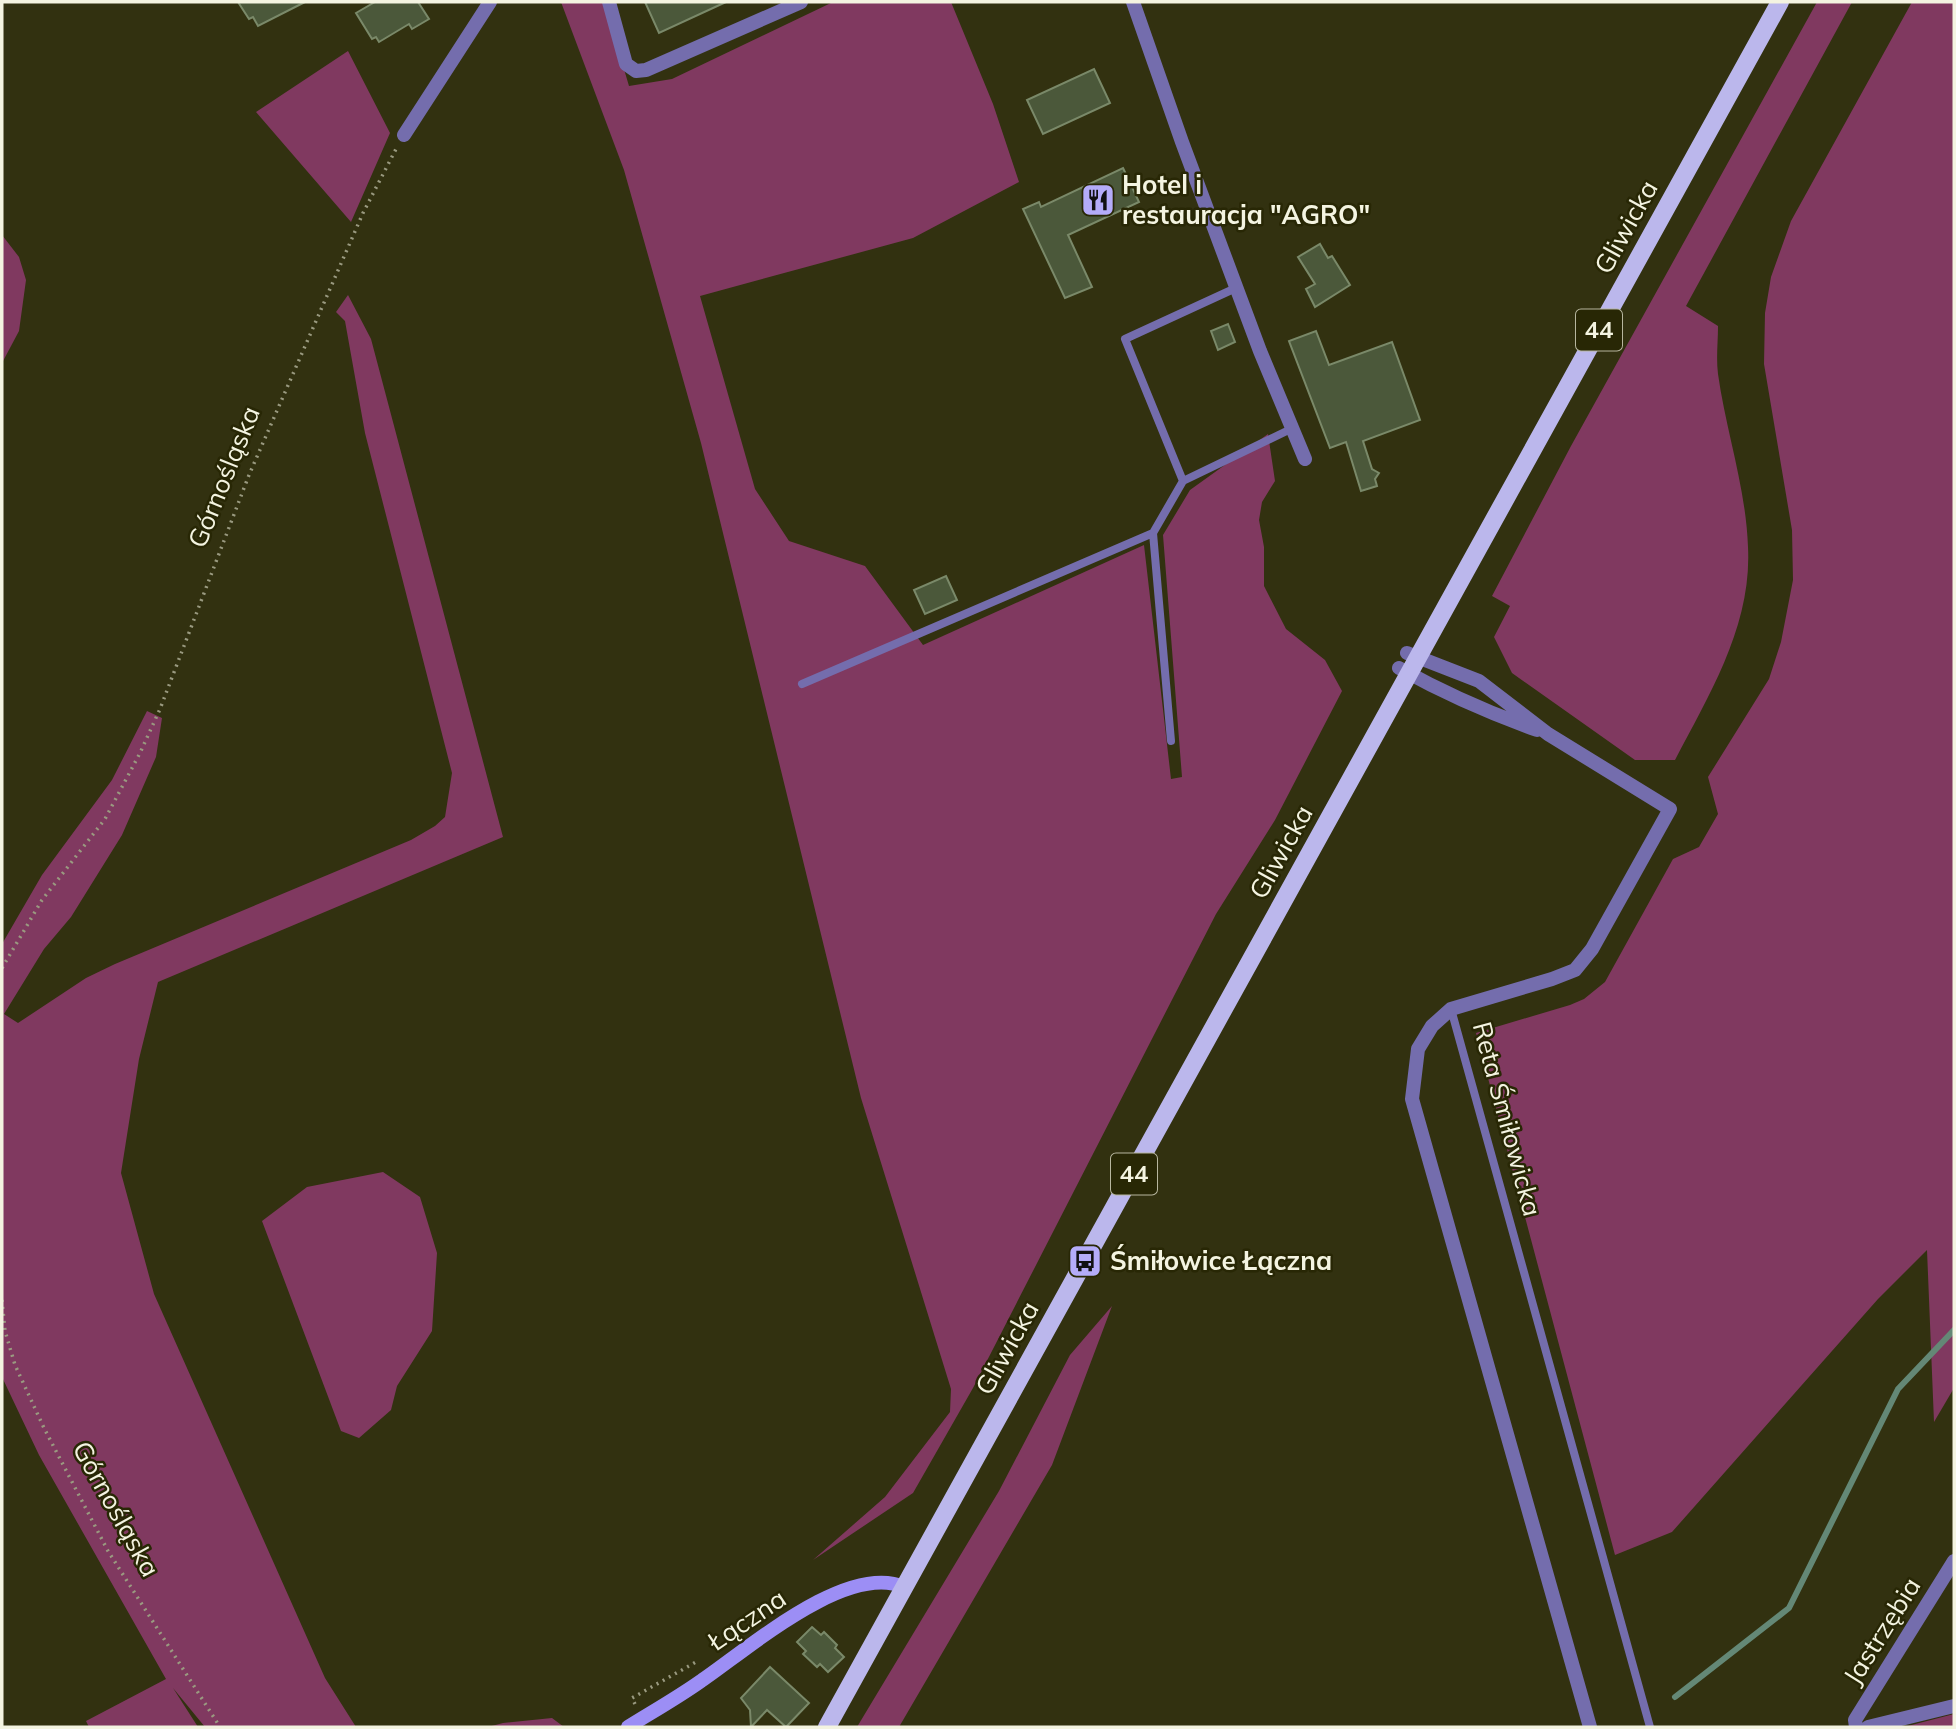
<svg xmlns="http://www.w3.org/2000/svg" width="1956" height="1729" font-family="Mulish,sans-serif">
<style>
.green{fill:#803960}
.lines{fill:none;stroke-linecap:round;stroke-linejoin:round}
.stream{stroke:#648876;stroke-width:6}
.building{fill:#4b583a;stroke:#7a8969;stroke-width:2}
.path{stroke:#9a9a80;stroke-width:3.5;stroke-dasharray:2 5;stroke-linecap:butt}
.lane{stroke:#746dad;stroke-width:8}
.street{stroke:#746dad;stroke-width:14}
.secondary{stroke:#9c8ef5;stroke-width:14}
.primary{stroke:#bbb7ec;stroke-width:18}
.labels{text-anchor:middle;stroke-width:5;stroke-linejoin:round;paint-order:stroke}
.shield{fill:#282705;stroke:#b7b69f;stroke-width:2}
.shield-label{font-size:24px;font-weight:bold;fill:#f4f4e1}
.poi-label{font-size:26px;font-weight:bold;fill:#f4f4e1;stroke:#282705;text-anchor:start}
.street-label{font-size:26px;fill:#f4f4e1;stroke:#282705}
</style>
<rect width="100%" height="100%" fill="#323110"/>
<path class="green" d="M 561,2 L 604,2 L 629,86 L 672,79 L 833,2 L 951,2 L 993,104 L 1019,182 L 913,238 L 700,296 L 755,489 L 789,541 L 865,566 L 923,645 L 1144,545 L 1171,779 L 1182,777 L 1163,535 L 1190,490 L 1268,434 L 1275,481 L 1262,502 L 1259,520 L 1264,547 L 1264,586 L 1286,629 L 1325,660 L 1342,691 L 1275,820 L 1216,914 L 973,1388 L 913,1493 L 813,1560 L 885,1497 L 950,1412 L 951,1389 L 861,1098 L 701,443 L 624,170 Z
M 1817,2 L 1852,2 L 1686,306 L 1718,326 C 1718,342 1716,358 1718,374 C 1726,431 1746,488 1748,547 C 1752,625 1710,693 1675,760 L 1635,760 L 1512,673 L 1494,637 L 1510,606 L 1492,596 L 1571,446 Z
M 1912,2 L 1954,2 L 1954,1388 L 1934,1422 L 1927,1250 L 1878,1299 L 1672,1532 L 1615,1555 L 1476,1033 L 1570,1005 L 1584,999 L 1605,982 L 1673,859 L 1699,847 L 1718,814 L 1708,777 L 1769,679 L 1781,642 L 1793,580 L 1792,530 L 1764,364 L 1765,313 L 1771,277 L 1791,221 Z
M 348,51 L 390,133 L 351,222 L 256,112 Z
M 2,235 L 19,257 L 26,280 L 19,331 L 2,363 Z
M 348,295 L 371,339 L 503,837 L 158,982 L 139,1059 L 121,1173 L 154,1294 L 325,1678 L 356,1727 L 205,1727 L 173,1688 L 198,1727 L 89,1727 L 86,1721 L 166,1679 L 39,1455 L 2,1377 L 2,944 L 42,875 L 112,780 L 147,711 L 162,718 L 156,757 L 122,835 L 71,917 L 44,949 L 4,1014 L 18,1023 L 86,978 L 115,964 L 411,840 L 435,826 L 445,817 L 452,773 L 365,433 L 345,321 L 336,312 Z
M 383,1172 L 420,1197 L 437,1253 L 432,1331 L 397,1386 L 391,1410 L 359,1438 L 341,1431 L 262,1221 L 307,1187 Z
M 1112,1306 L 1052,1465 L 899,1727 L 857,1727 L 999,1491 L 1070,1355 Z
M 1954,1714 L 1954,1727 L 1904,1727 Z
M 552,1718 L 564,1727 L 488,1727 L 503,1723 Z"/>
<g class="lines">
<path class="stream" d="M 1675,1697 L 1789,1608 L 1898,1389 L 1954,1330"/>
</g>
<path class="building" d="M 238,2 L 305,2 L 258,26 L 253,17 L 249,19 Z
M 375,2 L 418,2 L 429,19 L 412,29 L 409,24 L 379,42 L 376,37 L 372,39 L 356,13 Z
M 645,2 L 726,2 L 659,33 Z
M 1094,69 L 1110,103 L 1043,134 L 1027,100 Z
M 1123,168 L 1139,202 L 1068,235 L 1092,287 L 1065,298 L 1023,209 L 1039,202 L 1041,207 Z
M 1320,244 L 1328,258 L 1332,256 L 1350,285 L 1315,307 L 1306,289 L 1315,284 L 1298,257 Z
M 1228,324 L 1235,342 L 1218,350 L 1211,331 Z
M 1316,331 L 1329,365 L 1392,342 L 1420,420 L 1363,441 L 1372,469 L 1379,473 L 1375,479 L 1377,486 L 1361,491 L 1346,442 L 1330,448 L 1289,341 Z
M 946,576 L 957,600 L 925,614 L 914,590 Z
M 812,1627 L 821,1635 L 824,1632 L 837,1645 L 835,1648 L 844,1657 L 828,1672 L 820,1664 L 817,1667 L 803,1654 L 806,1651 L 797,1642 Z
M 770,1667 L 809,1703 L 786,1727 L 767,1710 L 751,1727 L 750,1710 L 741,1698 Z"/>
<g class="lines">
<path class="path" d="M 2,968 L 42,900 L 105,819 L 140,753 L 160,709 L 249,475 L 363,213 L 396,149
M 2,1300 L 5,1331 L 15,1365 L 44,1428 L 108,1551 L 220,1727
M 635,1704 L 632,1698 L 696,1662"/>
<path class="lane" d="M 1183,481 L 1293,428
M 802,684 L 1153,533
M 1171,741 L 1153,533 L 1183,481 L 1125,339 L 1238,287
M 1451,1009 L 1650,1727"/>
<path class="street" d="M 609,2 L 626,64 L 636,71 L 646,70 L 801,2
M 1133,2 L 1182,142 L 1260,351 L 1305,459
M 404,135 L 490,2
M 1407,653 L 1479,681 L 1548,734 L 1670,809 L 1592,949 L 1575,970 L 1552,979 L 1451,1009 L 1432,1026 L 1418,1049 L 1412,1099 L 1590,1727
M 1399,668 C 1444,693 1489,713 1537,730
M 1856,1727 L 1855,1720 L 1954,1561
M 1868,1727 L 1954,1706"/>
<path class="secondary" d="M 628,1727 C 652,1712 677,1698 701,1681 C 747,1650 846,1562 904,1587"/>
<path class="primary" d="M 827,1727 L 1780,2"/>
</g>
<defs>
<symbol id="restaurant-square" viewBox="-11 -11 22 22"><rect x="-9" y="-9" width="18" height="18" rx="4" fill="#b4acf9" stroke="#282705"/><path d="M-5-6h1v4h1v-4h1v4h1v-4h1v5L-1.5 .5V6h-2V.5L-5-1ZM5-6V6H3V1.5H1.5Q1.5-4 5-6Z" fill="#111"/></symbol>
<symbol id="bus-square" viewBox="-11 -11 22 22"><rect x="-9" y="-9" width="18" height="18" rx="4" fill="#b4acf9" stroke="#282705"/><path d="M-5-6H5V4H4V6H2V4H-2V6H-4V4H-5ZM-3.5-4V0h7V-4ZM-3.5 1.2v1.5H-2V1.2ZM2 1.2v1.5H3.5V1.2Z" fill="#111"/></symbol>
</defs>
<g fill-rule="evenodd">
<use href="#restaurant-square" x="1079" y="181" width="38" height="38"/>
<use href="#bus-square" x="1066" y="1242" width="38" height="38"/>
</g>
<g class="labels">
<g class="shield">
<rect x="1576" y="309.5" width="46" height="41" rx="5"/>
<rect x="1111" y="1153.5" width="46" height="41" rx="5"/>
</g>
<g class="shield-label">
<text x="1599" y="338">44</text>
<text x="1134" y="1182">44</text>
</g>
<g class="poi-label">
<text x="1122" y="194">Hotel i<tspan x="1122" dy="30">restauracja "AGRO"</tspan></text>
<text x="1110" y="1270">Śmiłowice Łączna</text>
</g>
<g class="street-label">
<text transform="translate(1626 227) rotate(-61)" y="9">Gliwicka</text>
<text transform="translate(224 477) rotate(-68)" y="9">Górnośląska</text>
<text transform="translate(1281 852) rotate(-61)" y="9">Gliwicka</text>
<text transform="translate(1507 1119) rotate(75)" y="9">Reta Śmiłowicka</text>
<text transform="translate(1007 1348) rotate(-61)" y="9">Gliwicka</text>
<text transform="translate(116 1509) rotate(61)" y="9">Górnośląska</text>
<text transform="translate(747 1620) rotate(-34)" y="9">Łączna</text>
<text transform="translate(1882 1631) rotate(-58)" y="9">Jastrzębia</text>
</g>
</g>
<rect width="1956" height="1729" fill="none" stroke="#f4f4e1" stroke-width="7"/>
</svg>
